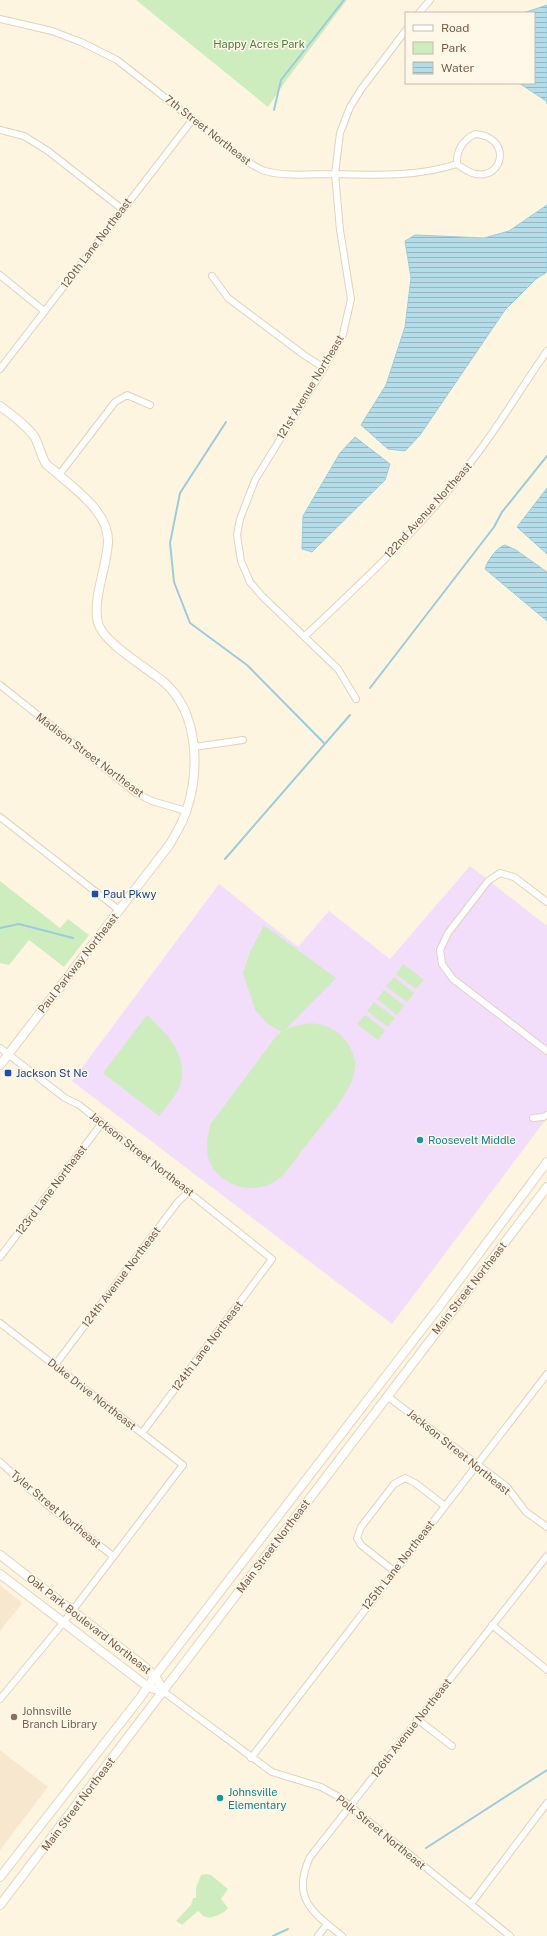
<svg xmlns="http://www.w3.org/2000/svg" width="547" height="1936" font-family="'Public Sans',sans-serif">
<style>
.residential{fill:#f6e7ce}
.education{fill:#f2ddfa}
.park{fill:#ceedbe}
.water{fill:url(#water-rules);stroke:#99cddc}
.lines{fill:none;stroke-linecap:round;stroke-linejoin:round}
.stream{stroke:#99cddc;stroke-width:2}
.street-casing{stroke:#e3d1bc;stroke-width:8}
.secondary-casing{stroke:#e9d3b9;stroke-width:10}
.street{stroke:#fff;stroke-width:6}
.secondary{stroke:#fff;stroke-width:8}
.transit-dot{fill:#1a4fb4;stroke:#fff8e9;stroke-width:1.5}
.culture-dot{fill:#0f9aa8;stroke:#fff8e9;stroke-width:1.5}
.education-dot{fill:#8d6e63;stroke:#fff8e9;stroke-width:1.5}
.labels{text-anchor:middle;stroke-width:3;stroke-linejoin:round;paint-order:stroke}
.park-label{font-size:11px;fill:#4c7e3c;stroke:#fff8e9}
.street-label{font-size:11px;fill:#775b45;stroke:#fff8e9}
.transit-label{font-size:11px;fill:#164399;stroke:#fff8e9;text-anchor:start}
.culture-label{font-size:11px;fill:#0d838f;stroke:#fff8e9;text-anchor:start}
.education-label{font-size:11px;fill:#785e54;stroke:#fff8e9;text-anchor:start}
</style>
<defs>
<pattern id="water-rules" width="6" height="5" patternUnits="userSpaceOnUse"><rect width="6" height="5" fill="#b4dde9"/><path d="M0 2.5h6" fill="none" stroke="#97b6bf"/></pattern>
</defs>
<rect width="100%" height="100%" fill="#fef5e0"/>
<path class="residential" d="M 0,1585 L 22,1603 L 0,1631 Z
M 0,1750 L 48,1787 L 0,1850 Z"/>
<path class="education" d="M 470,866 L 547,926 L 547,1118 L 392,1324 L 72,1081 L 219,884 L 298,947 L 329,911 L 390,959 Z"/>
<path class="park" d="M 136,0 L 347,0 L 285,82 L 268,107 Z
M 0,881 L 60,928 L 68,919 L 89,935 L 64,967 L 29,940 L 9,965 L 0,963 Z
M 264,925 L 336,978 L 285,1030 C 309,1018 336,1022 350,1047 C 353,1053 356,1061 355,1067 C 354,1073 353,1080 350,1085 C 339,1106 322,1125 307,1144 C 299,1154 292,1166 283,1175 C 279,1179 270,1185 265,1186 C 251,1190 236,1188 224,1179 C 204,1165 205,1147 210,1125 L 277,1035 L 282,1032 L 268,1024 L 255,1010 L 243,973 L 250,952 Z
M 403,964 L 424,980 L 416,989 L 396,974 Z
M 394,977 L 414,993 L 407,1002 L 386,986 Z
M 384,990 L 404,1005 L 397,1015 L 377,999 Z
M 374,1002 L 395,1018 L 388,1027 L 367,1011 Z
M 147,1015 C 165,1031 188,1055 181,1082 C 178,1094 167,1106 159,1116 L 103,1073 Z
M 365,1015 L 385,1030 L 378,1040 L 357,1024 Z
M 206,1874 L 211,1875 L 228,1889 L 221,1899 L 228,1908 C 225,1913 212,1919 206,1917 C 202,1916 201,1913 198,1911 L 182,1925 L 176,1921 L 191,1905 L 193,1898 L 196,1898 L 196,1888 L 201,1875 Z"/>
<path class="water" d="M 547,5 L 547,104 L 546,101 L 519,83 L 534,83 L 534,13 L 523,13 Z
M 547,205 L 547,272 L 536,279 L 505,310 L 420,435 L 405,451 L 388,449 L 361,425 L 386,385 L 405,327 L 411,278 L 405,241 L 415,235 L 484,238 L 509,231 Z
M 355,437 L 390,464 L 385,480 L 312,552 L 302,549 L 303,516 L 340,453 Z
M 547,488 L 547,554 L 517,527 Z
M 505,545 L 516,550 L 547,572 L 547,621 L 485,569 C 487,561 497,547 505,545 Z"/>
<g class="lines">
<path class="stream" d="M 274,110 L 281,80 L 344,0
M 226,422 L 180,493 L 170,543 L 174,582 L 190,623 L 247,665 L 324,743
M 370,688 L 494,527 L 502,512 L 547,456
M 225,859 L 350,715
M 0,928 L 19,924 L 73,938
M 426,1848 L 547,1770
M 273,1936 L 288,1929"/>
<defs>
<path id="street" d="M 419,13 L 430,0
M 0,19 L 52,31 L 81,42 L 117,60 L 246,161 C 252,164 258,169 265,171 C 287,177 312,174 335,174 C 377,175 417,177 457,164 C 463,168 469,173 476,174 C 504,179 512,137 475,134 C 463,140 456,151 457,164
M 0,130 L 24,136 L 48,151 L 122,209
M 0,275 L 44,311
M 212,276 L 228,298 L 304,355 L 324,368
M 0,369 L 193,119
M 59,475 L 115,402 L 127,395 L 150,405
M 305,636 C 363,581 423,526 471,462 C 499,426 521,388 547,351
M 0,685 L 136,793 L 152,801 L 186,811
M 356,699 L 338,669 L 262,596 L 250,582 L 241,561 L 237,535 L 240,519 L 255,480 L 324,368 L 343,334 L 351,299 L 340,230 L 335,174 L 340,133 L 350,107 L 362,88 L 406,30
M 194,747 L 243,740
M 0,817 L 119,910
M 547,902 L 514,877 L 500,873 L 488,881 L 448,933 L 440,950 L 442,964 L 453,979 L 547,1051
M 0,1048 L 65,1098 L 79,1105 L 102,1123 L 272,1259 L 142,1433
M 533,1118 L 543,1117 L 547,1115
M 0,1257 L 102,1123
M 0,1323 L 183,1465 L 63,1623 L 0,1699
M 55,1365 L 177,1203 L 189,1191
M 387,1396 L 507,1487 L 526,1512 L 547,1527
M 0,1462 L 45,1503 L 113,1556
M 394,1571 L 361,1545 L 357,1538 L 361,1527 L 394,1484 L 405,1478 L 415,1483 L 445,1506
M 492,1625 L 547,1670
M 164,1692 L 272,1772 L 321,1787 L 339,1797 L 510,1936
M 417,1719 L 452,1746
M 251,1758 L 547,1374
M 471,1904 L 547,1803
M 318,1936 L 327,1924
M 342,1936 C 312,1912 291,1898 310,1857 L 547,1556"/>
<path id="secondary" d="M 0,406 C 12,415 25,424 34,436 C 39,444 41,456 46,464 C 49,467 54,470 58,474 C 77,491 109,513 108,542 C 107,567 92,599 98,623 C 104,644 149,669 165,683 C 199,714 200,771 186,812 C 182,823 176,834 170,844 L 0,1065
M 0,1555 L 145,1667 L 155,1676 L 164,1692
M 0,1574 L 148,1687 L 164,1692
M 0,1877 L 140,1698 L 155,1676 L 436,1311 L 547,1162
M 0,1905 L 547,1187"/>
</defs>
<use href="#street" class="street-casing"/>
<use href="#secondary" class="secondary-casing"/>
<use href="#street" class="street"/>
<use href="#secondary" class="secondary"/>
</g>
<g class="transit-dot">
<rect x="91" y="890" width="8" height="8" rx="2"/>
<rect x="4" y="1069" width="8" height="8" rx="2"/>
</g>
<g class="culture-dot">
<circle cx="420" cy="1140" r="4"/>
<circle cx="220" cy="1798" r="4"/>
</g>
<circle class="education-dot" cx="14" cy="1717" r="4"/>
<g class="labels">
<g class="park-label">
<text x="259" y="48">Happy Acres Park</text>
</g>
<g class="street-label">
<text transform="translate(208 130) rotate(38)" y="4">7th Street Northeast</text>
<text transform="translate(96 243) rotate(-53)" y="4">120th Lane Northeast</text>
<text transform="translate(310 387) rotate(-59)" y="4">121st Avenue Northeast</text>
<text transform="translate(428 510) rotate(-48)" y="4">122nd Avenue Northeast</text>
<text transform="translate(90 755) rotate(37)" y="4">Madison Street Northeast</text>
<text transform="translate(78 963) rotate(-52)" y="4">Paul Parkway Northeast</text>
<text transform="translate(142 1154) rotate(38)" y="4">Jackson Street Northeast</text>
<text transform="translate(51 1190) rotate(-53)" y="4">123rd Lane Northeast</text>
<text transform="translate(121 1277) rotate(-53)" y="4">124th Avenue Northeast</text>
<text transform="translate(469 1288) rotate(-52)" y="4">Main Street Northeast</text>
<text transform="translate(207 1346) rotate(-53)" y="4">124th Lane Northeast</text>
<text transform="translate(92 1394) rotate(38)" y="4">Duke Drive Northeast</text>
<text transform="translate(459 1452) rotate(39)" y="4">Jackson Street Northeast</text>
<text transform="translate(56 1509) rotate(40)" y="4">Tyler Street Northeast</text>
<text transform="translate(273 1546) rotate(-53)" y="4">Main Street Northeast</text>
<text transform="translate(398 1565) rotate(-52)" y="4">125th Lane Northeast</text>
<text transform="translate(89 1624) rotate(38)" y="4">Oak Park Boulevard Northeast</text>
<text transform="translate(411 1728) rotate(-52)" y="4">126th Avenue Northeast</text>
<text transform="translate(78 1804) rotate(-53)" y="4">Main Street Northeast</text>
<text transform="translate(381 1832) rotate(39)" y="4">Polk Street Northeast</text>
</g>
<g class="transit-label">
<text x="103" y="898">Paul Pkwy</text>
<text x="16" y="1077">Jackson St Ne</text>
</g>
<g class="culture-label">
<text x="428" y="1144">Roosevelt Middle</text>
<text x="228" y="1796">Johnsville<tspan x="228" dy="13">Elementary</tspan></text>
</g>
<g class="education-label">
<text x="22" y="1715">Johnsville<tspan x="22" dy="13">Branch Library</tspan></text>
</g>
</g>
<rect x="405" y="12" width="130" height="72" fill="#fff8e9" stroke="#c9b9a7"/>
<rect x="413" y="25" width="20" height="6" fill="#ffffff" stroke="#c9b9a7"/>
<text x="441" y="32" font-size="12" fill="#775b45">Road</text>
<rect x="413" y="42" width="20" height="12" fill="#ceedbe" stroke="#c9b9a7"/>
<text x="441" y="52" font-size="12" fill="#775b45">Park</text>
<rect x="413" y="62" width="20" height="12" fill="url(#water-rules)" stroke="#c9b9a7"/>
<text x="441" y="72" font-size="12" fill="#775b45">Water</text>
</svg>
